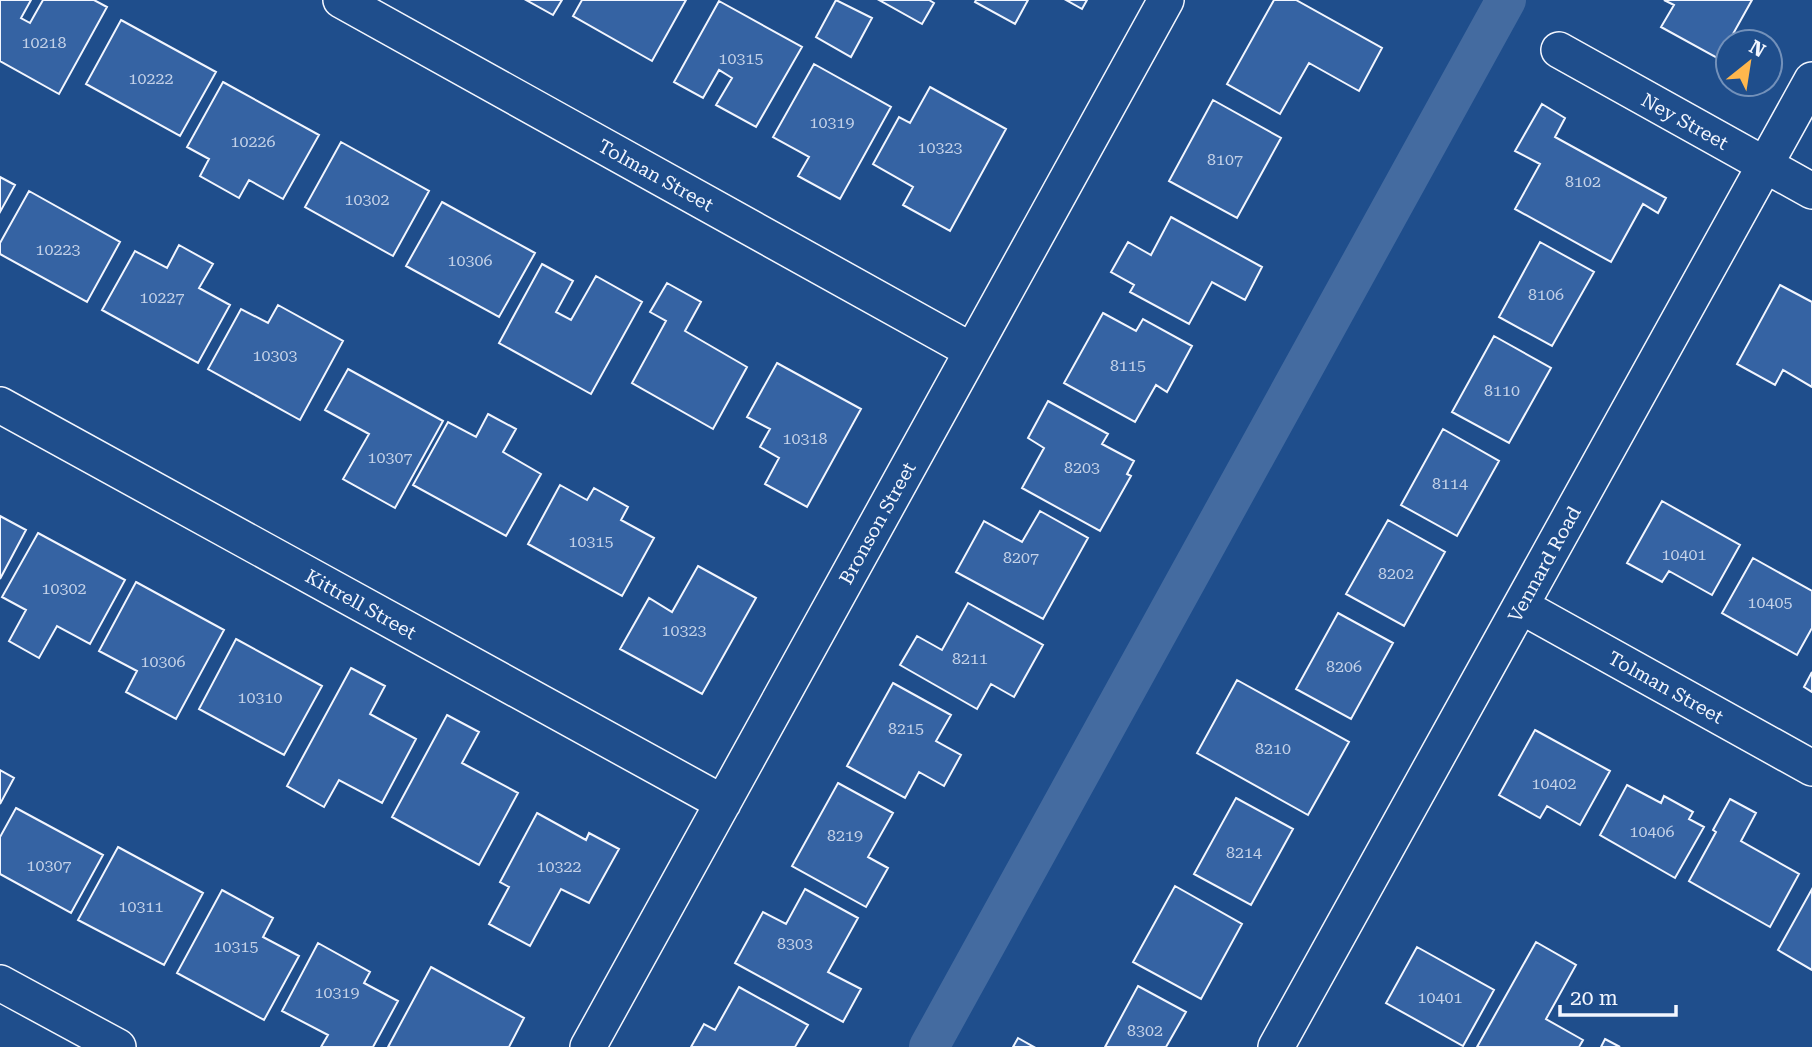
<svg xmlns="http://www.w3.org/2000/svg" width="1812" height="1047" font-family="'Roboto Serif',serif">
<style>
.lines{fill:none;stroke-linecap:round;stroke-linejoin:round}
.canal{stroke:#446ba0;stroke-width:40}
.building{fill:#3563a3;stroke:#f2f6ff;stroke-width:2}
.minor-casing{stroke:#f2f6ff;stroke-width:38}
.minor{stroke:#1f4e8c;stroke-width:35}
.labels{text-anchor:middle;stroke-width:5;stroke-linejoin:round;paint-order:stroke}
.number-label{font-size:16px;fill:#c3d1e8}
.street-label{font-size:19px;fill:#f2f6ff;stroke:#1f4e8c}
</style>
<rect width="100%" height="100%" fill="#1f4e8c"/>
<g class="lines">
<path class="canal" d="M 929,1047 L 1506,0"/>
</g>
<path class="building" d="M 0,0 L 31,0 L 21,18 L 30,23 L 43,0 L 94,0 L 107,7 L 59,94 L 0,61 Z
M 526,0 L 562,0 L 553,15 Z
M 582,0 L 686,0 L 652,61 L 573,16 Z
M 836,0 L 872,18 L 851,57 L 816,37 Z
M 879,0 L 929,0 L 934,3 L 922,24 Z
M 976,0 L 1028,0 L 1015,24 L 975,2 Z
M 1066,0 L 1087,0 L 1082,9 Z
M 1274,0 L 1296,0 L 1382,48 L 1359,91 L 1309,63 L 1280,114 L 1227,84 Z
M 1664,0 L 1752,0 L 1719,59 L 1661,27 L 1674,5 Z
M 719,1 L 802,47 L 756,127 L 716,105 L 732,78 L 719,70 L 703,98 L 674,82 Z
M 121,20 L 216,72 L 180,136 L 86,84 Z
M 814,64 L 891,107 L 840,199 L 798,176 L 809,157 L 773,137 Z
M 223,82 L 319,135 L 283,199 L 249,180 L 239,198 L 200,176 L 209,159 L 187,147 Z
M 930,87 L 1006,129 L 950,231 L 903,205 L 913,187 L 873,164 L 899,117 L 910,123 Z
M 1213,100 L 1281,138 L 1237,218 L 1169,181 Z
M 1542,104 L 1565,118 L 1555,137 L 1666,198 L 1658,213 L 1643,204 L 1611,262 L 1515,209 L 1540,164 L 1515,151 Z
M 341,142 L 429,191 L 393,256 L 305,207 Z
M 0,177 L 15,185 L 0,212 Z
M 29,191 L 120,242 L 87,302 L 0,254 L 0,243 Z
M 442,202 L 535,253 L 499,317 L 406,266 Z
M 1171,217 L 1262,267 L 1245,300 L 1212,282 L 1189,324 L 1130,292 L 1134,285 L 1111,272 L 1128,242 L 1151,255 Z
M 1540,242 L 1594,272 L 1552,346 L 1499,317 Z
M 179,245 L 213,264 L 199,288 L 230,305 L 198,363 L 102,310 L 135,251 L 167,268 Z
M 542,264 L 573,281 L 556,312 L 571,320 L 596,276 L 642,302 L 591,394 L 499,343 Z
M 667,283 L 701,302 L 685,331 L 747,367 L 713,429 L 632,383 L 666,321 L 650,312 Z
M 1780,285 L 1812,302 L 1812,387 L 1783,370 L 1775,385 L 1737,364 Z
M 278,305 L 343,341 L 300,420 L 208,369 L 241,309 L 268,323 Z
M 1103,313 L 1136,331 L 1143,319 L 1192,346 L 1167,392 L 1156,385 L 1135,422 L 1064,383 Z
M 1494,336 L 1551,368 L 1509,443 L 1452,412 Z
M 777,363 L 861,409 L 807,507 L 765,484 L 779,458 L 760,447 L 770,429 L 747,417 Z
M 348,369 L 443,421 L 395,508 L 343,479 L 369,434 L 325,410 Z
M 1048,401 L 1108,434 L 1102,444 L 1134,461 L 1127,474 L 1131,476 L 1100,531 L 1022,488 L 1044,448 L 1028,438 Z
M 488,414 L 516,429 L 503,452 L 541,474 L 506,536 L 413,485 L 448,422 L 476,437 Z
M 1443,429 L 1499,461 L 1457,536 L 1401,505 Z
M 560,485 L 587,500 L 594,488 L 628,507 L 621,520 L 654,538 L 622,596 L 528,544 Z
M 1662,501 L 1740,545 L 1712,595 L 1669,571 L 1662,582 L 1627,563 Z
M 1040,511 L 1088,538 L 1043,619 L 956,572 L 984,521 L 1022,542 Z
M 0,516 L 26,530 L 0,579 Z
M 1388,520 L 1445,552 L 1404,626 L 1346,594 Z
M 38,533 L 125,580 L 90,644 L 57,626 L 39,658 L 9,641 L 26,610 L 2,597 Z
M 1753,558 L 1812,591 L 1812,628 L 1797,655 L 1722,613 Z
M 698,566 L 756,598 L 702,694 L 620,649 L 649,598 L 672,612 Z
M 136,582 L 224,630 L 176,719 L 126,692 L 137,671 L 99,651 Z
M 968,603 L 1043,645 L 1014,697 L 991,684 L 977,709 L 900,665 L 917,636 L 942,650 Z
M 1338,613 L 1393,643 L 1351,719 L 1296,689 Z
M 236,639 L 322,686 L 284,755 L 199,709 Z
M 351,668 L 385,686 L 370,714 L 416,739 L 382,803 L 339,780 L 324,807 L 287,786 Z
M 1812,672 L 1812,692 L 1804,687 Z
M 1237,680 L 1349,742 L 1308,815 L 1197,753 Z
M 893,683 L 951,715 L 936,741 L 961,755 L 944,786 L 919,772 L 905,798 L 847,766 Z
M 447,715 L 479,732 L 462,763 L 518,793 L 479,865 L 392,817 Z
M 1535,730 L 1610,771 L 1580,825 L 1547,806 L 1540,818 L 1499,795 Z
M 0,770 L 14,778 L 0,804 Z
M 838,783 L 893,813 L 868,857 L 888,868 L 866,907 L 792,866 Z
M 1627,785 L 1661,803 L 1664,796 L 1693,812 L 1689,819 L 1704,827 L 1675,878 L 1600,835 Z
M 1236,798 L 1293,829 L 1251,905 L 1194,874 Z
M 1730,799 L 1756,813 L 1741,841 L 1799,874 L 1770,927 L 1689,881 L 1716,832 L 1713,830 Z
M 16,808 L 103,855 L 71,913 L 0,874 L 0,837 Z
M 537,813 L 586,840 L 589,833 L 619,849 L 589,903 L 561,889 L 530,946 L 489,924 L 509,887 L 500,882 Z
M 118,847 L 203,893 L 164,965 L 78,920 Z
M 1175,886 L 1242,924 L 1201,999 L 1133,962 Z
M 805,889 L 858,918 L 828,972 L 861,989 L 843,1022 L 735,963 L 763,912 L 786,924 Z
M 1812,889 L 1812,970 L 1778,950 Z
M 222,890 L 273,918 L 263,937 L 299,956 L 264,1020 L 177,973 Z
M 1536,942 L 1576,965 L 1546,1019 L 1583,1040 L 1579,1047 L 1477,1047 Z
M 318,943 L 370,972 L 364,983 L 398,1001 L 373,1047 L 321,1047 L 328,1035 L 282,1011 Z
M 1417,947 L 1494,990 L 1463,1046 L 1386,1003 Z
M 431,967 L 524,1018 L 509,1047 L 388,1047 Z
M 1138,986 L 1186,1012 L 1166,1047 L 1105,1047 Z
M 739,987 L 808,1025 L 795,1047 L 691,1047 L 704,1024 L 715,1030 Z
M 1018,1038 L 1034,1047 L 1013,1047 Z
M 1605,1039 L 1620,1047 L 1601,1047 Z"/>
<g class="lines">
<defs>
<path id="minor" d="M 341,0 L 972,351
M 1559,50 L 1812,191
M 0,405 L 723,803
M 1521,606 L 1812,768
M 0,983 L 118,1047
M 588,1047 L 1166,0
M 1276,1047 L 1812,80"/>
</defs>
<use href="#minor" class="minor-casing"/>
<use href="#minor" class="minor"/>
</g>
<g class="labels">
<g class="number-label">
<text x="44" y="48">10218</text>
<text x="741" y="64">10315</text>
<text x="151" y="84">10222</text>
<text x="832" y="128">10319</text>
<text x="253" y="147">10226</text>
<text x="940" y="153">10323</text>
<text x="1225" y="165">8107</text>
<text x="1583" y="187">8102</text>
<text x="367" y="205">10302</text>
<text x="58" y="255">10223</text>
<text x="470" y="266">10306</text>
<text x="1546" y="300">8106</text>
<text x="162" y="303">10227</text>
<text x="275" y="361">10303</text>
<text x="1128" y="371">8115</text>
<text x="1502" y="396">8110</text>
<text x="805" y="444">10318</text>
<text x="390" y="463">10307</text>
<text x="1082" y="473">8203</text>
<text x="1450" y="489">8114</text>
<text x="591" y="547">10315</text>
<text x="1684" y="560">10401</text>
<text x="1021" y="563">8207</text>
<text x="1396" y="579">8202</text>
<text x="64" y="594">10302</text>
<text x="1770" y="608">10405</text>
<text x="684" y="636">10323</text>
<text x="970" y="664">8211</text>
<text x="163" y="667">10306</text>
<text x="1344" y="672">8206</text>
<text x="260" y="703">10310</text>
<text x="906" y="734">8215</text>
<text x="1273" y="754">8210</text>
<text x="1554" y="789">10402</text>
<text x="1652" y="837">10406</text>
<text x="845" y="841">8219</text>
<text x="1244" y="858">8214</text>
<text x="49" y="871">10307</text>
<text x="559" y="872">10322</text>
<text x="141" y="912">10311</text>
<text x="795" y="949">8303</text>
<text x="236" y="952">10315</text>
<text x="337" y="998">10319</text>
<text x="1440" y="1003">10401</text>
<text x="1145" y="1036">8302</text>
</g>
<g class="street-label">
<text transform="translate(1685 121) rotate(29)" y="7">Ney Street</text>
<text transform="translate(656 175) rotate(29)" y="7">Tolman Street</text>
<text transform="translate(877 523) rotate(-61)" y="7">Bronson Street</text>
<text transform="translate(1544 564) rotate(-61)" y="7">Vennard Road</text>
<text transform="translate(361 604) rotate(29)" y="7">Kittrell Street</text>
<text transform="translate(1666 687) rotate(29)" y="7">Tolman Street</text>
</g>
</g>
<g transform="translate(1749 63) rotate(30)"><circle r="33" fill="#1f4e8c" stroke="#7391ba" stroke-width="2"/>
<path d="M0-5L12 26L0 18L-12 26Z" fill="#ffb74d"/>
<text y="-10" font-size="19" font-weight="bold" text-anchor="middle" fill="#f2f6ff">N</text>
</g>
<path d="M1560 1005v10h116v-10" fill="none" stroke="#f2f6ff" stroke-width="3.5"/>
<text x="1570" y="1005" font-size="21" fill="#f2f6ff" stroke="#1f4e8c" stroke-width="5" paint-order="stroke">20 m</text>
</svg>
